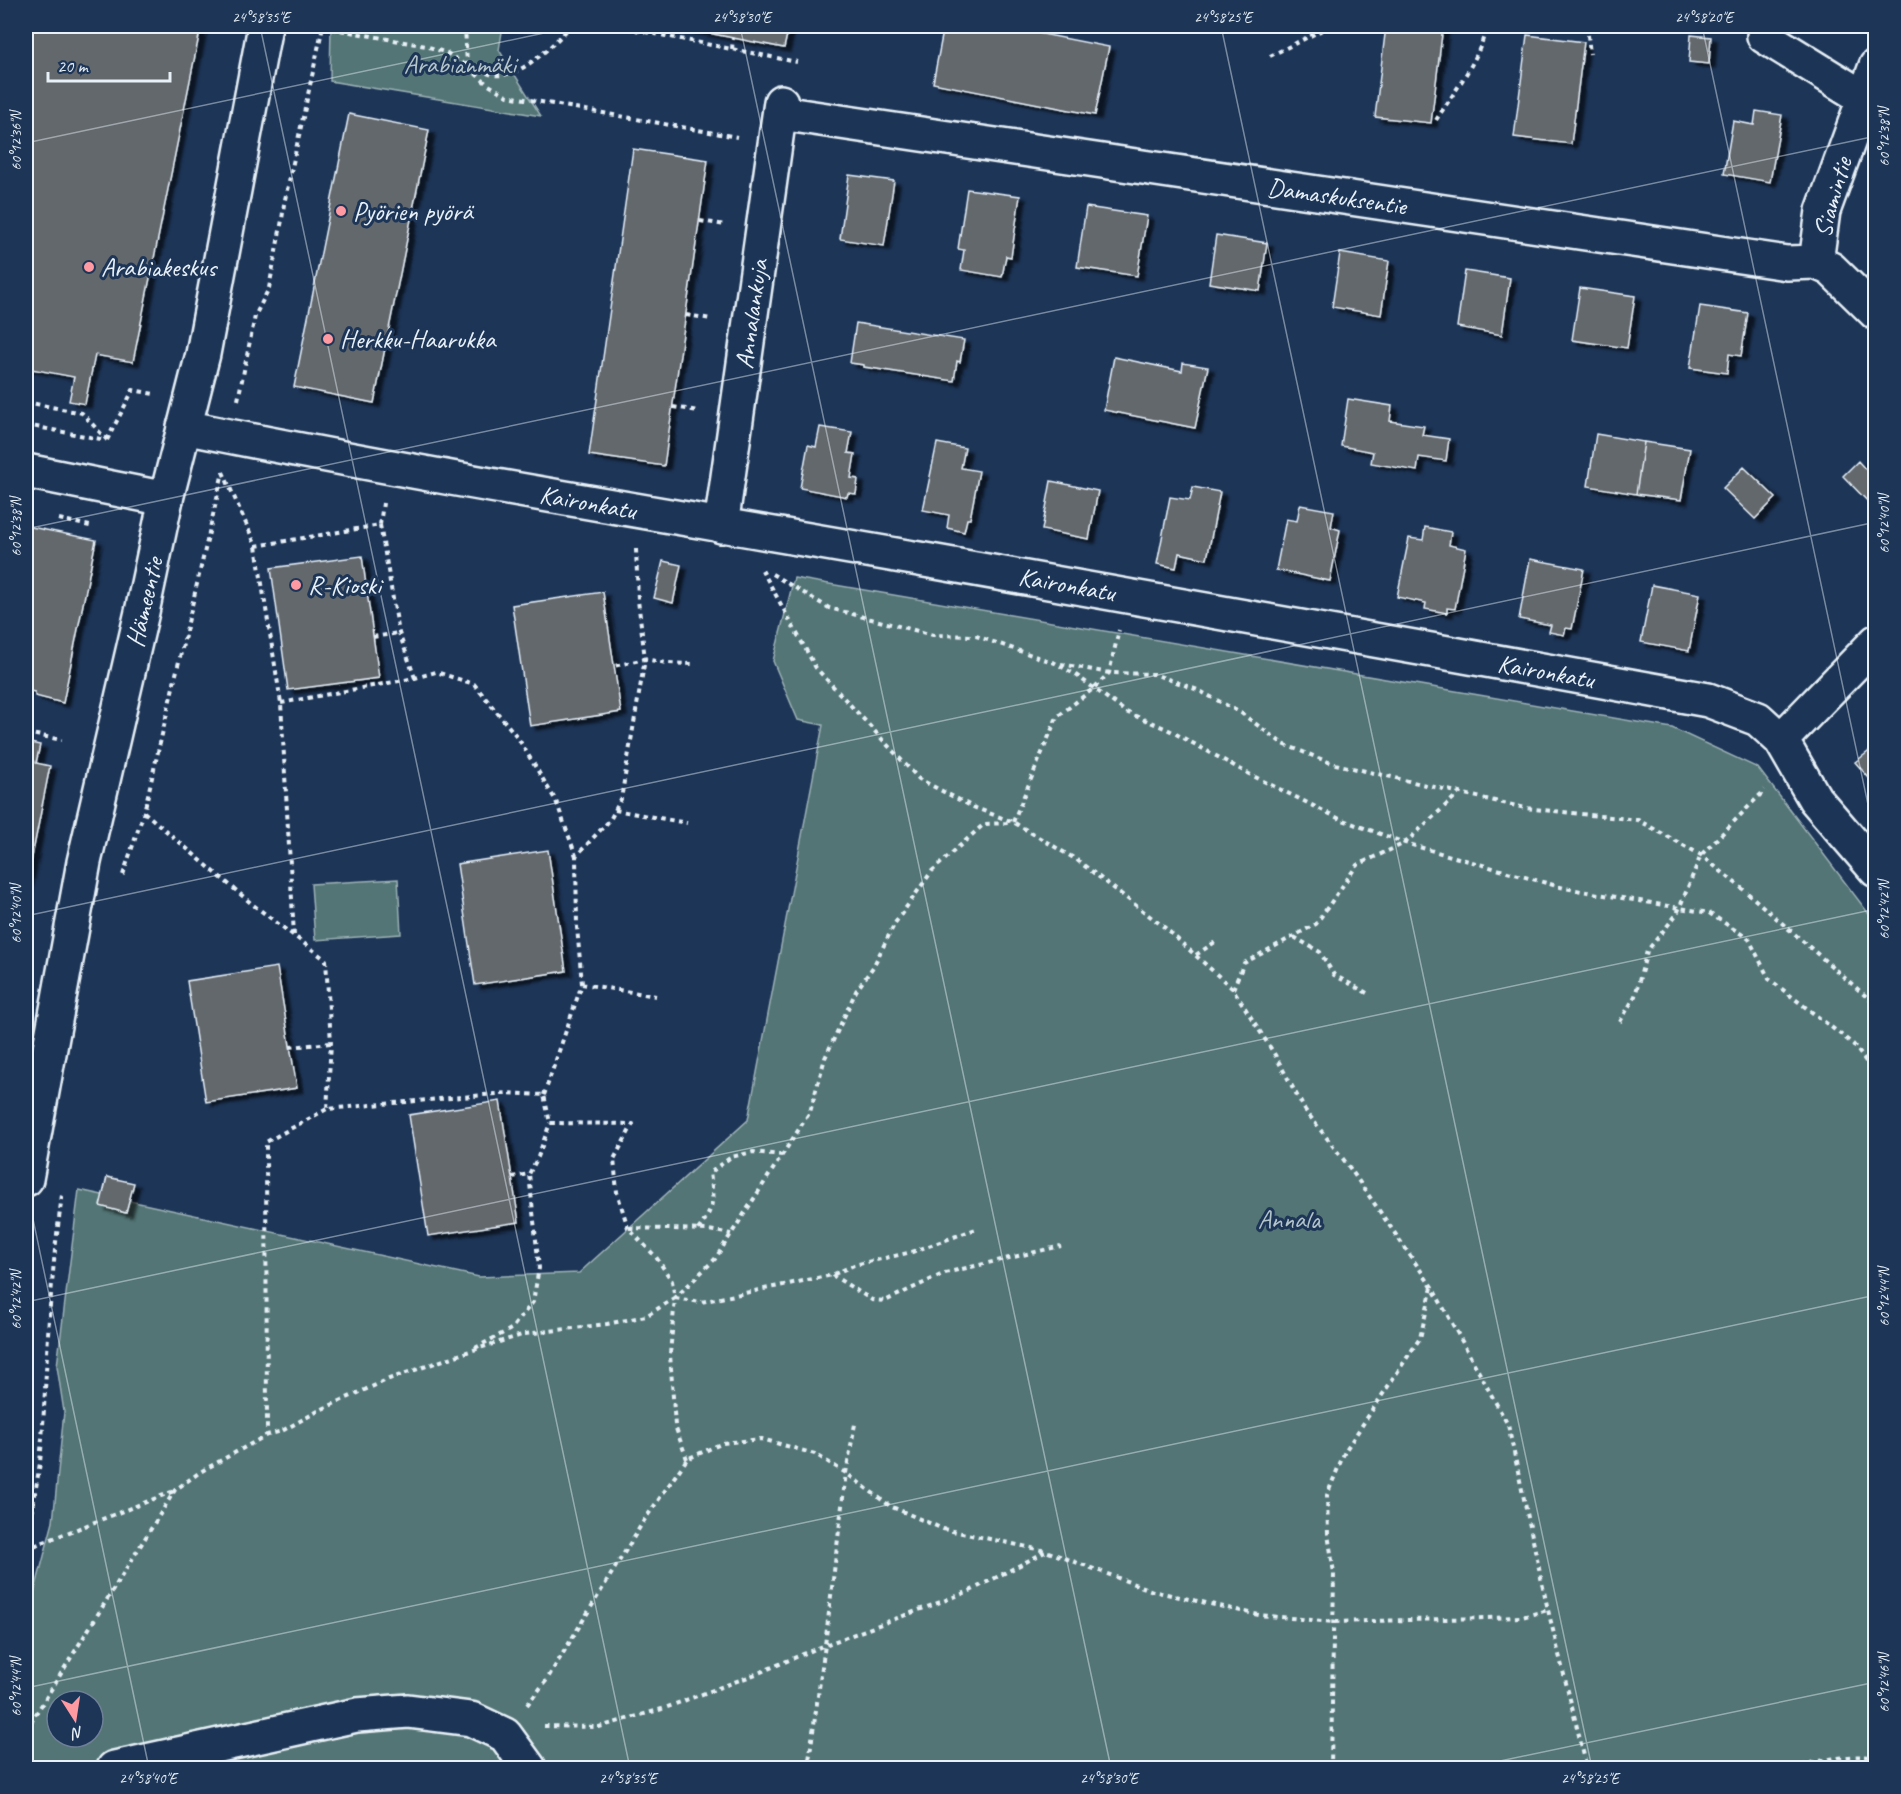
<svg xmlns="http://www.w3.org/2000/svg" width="1901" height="1794" font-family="Caveat,sans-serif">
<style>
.green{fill:#527474;stroke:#9db2b6;stroke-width:1.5;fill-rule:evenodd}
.building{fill:#63676d;stroke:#e8f1f8;stroke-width:1.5;filter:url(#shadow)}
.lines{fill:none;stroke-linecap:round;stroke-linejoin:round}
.street-casing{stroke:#e8f1f8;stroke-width:38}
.secondary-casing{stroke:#e8f1f8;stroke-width:38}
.path{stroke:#e8f1f8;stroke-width:4;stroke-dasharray:4.5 4.5;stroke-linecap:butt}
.street{stroke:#1d3557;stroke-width:33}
.secondary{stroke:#1d3557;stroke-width:33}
.ticks{fill:none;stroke:#e8f1f8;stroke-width:1.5;stroke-opacity:0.45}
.poi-dot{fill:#ff9aa2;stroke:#1d3557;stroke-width:2}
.labels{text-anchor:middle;stroke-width:6;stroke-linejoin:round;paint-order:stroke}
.park-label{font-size:26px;fill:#b4c5ca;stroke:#1d3557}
.street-label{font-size:26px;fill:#e8f1f8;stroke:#1d3557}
.poi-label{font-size:26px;fill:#e8f1f8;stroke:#1d3557;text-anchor:start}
.neatline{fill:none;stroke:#e8f1f8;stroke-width:2}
.ticks-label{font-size:15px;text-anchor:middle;fill:#e8f1f8}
</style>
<defs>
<filter id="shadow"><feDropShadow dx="6" dy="4" stdDeviation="1.5" flood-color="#0009"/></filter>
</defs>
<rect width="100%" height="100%" fill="#1d3557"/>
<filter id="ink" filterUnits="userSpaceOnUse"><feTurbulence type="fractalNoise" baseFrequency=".0167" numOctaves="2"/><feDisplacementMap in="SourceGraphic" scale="12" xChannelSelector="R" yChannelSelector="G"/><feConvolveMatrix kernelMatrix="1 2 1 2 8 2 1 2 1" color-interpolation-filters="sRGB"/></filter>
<g filter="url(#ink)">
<path class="green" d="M 331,26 L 503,26 L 499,50 L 541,116 L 330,81 Z
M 794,578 L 1672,728 L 1758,768 L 1875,922 L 1875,1768 L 26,1768 L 26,1624 L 53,1522 L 64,1412 L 57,1366 L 79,1190 L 479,1277 L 579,1273 L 748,1120 L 823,725 L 798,720 L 773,661 ZM 57,1701 L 93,1701 L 93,1737 L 57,1737 Z
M 398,879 L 401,934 L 315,940 L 311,884 Z"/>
<path class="building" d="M 26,26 L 201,26 L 133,362 L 95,355 L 85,404 L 69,401 L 74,377 L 26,368 Z
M 673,26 L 789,26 L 784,48 Z
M 944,26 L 1002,26 L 1109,47 L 1095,115 L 933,83 Z
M 1386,26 L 1443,26 L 1431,123 L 1375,117 Z
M 1527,35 L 1584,42 L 1571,144 L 1514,137 Z
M 1691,35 L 1711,37 L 1709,64 L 1689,62 Z
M 1756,111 L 1782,115 L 1770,182 L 1724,174 L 1733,121 L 1754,125 Z
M 349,114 L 429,130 L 374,403 L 294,387 Z
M 633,149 L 708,160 L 664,466 L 589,455 Z
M 849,175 L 894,181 L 884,246 L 840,239 Z
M 967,189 L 1020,196 L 1011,257 L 1006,256 L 1002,277 L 961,270 L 964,250 L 958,249 Z
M 1086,207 L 1147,216 L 1137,276 L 1077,267 Z
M 1216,235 L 1267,243 L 1260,291 L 1209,283 Z
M 1340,253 L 1389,261 L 1381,315 L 1332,307 Z
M 1465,271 L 1510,278 L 1502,335 L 1457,327 Z
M 1580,288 L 1635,296 L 1627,348 L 1572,340 Z
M 1700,306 L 1748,313 L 1741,356 L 1729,354 L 1727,373 L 1690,368 Z
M 856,323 L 964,340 L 960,362 L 957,361 L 954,381 L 864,367 L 864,365 L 850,363 Z
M 1114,357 L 1182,371 L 1183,363 L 1208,367 L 1195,428 L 1104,410 Z
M 1348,399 L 1392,406 L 1390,421 L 1424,426 L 1422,435 L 1449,439 L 1446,461 L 1419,457 L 1417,471 L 1371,463 L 1373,452 L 1341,446 Z
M 820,427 L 852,432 L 848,453 L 855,454 L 851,478 L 858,479 L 856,494 L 848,493 L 847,497 L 800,488 L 808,445 L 816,447 Z
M 1596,434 L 1644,442 L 1636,494 L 1588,486 Z
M 1644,442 L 1690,449 L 1681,500 L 1636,494 Z
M 937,443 L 965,448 L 961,468 L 979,471 L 970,519 L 967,519 L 964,532 L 947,528 L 949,515 L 923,510 Z
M 1876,459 L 1876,510 L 1843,476 L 1858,461 L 1865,469 Z
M 1744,467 L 1776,498 L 1755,519 L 1723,488 Z
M 1051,481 L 1098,491 L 1089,539 L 1042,530 Z
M 1193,487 L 1220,492 L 1207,559 L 1179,553 L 1176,568 L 1157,564 L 1170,497 L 1190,500 Z
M 1300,505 L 1334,511 L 1331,527 L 1340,530 L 1330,581 L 1276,570 L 1286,519 L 1297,521 Z
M 26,526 L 96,540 L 63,703 L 35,696 L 35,692 L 26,690 Z
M 1425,527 L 1451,532 L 1449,545 L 1466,549 L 1455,609 L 1447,608 L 1447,613 L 1425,609 L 1426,603 L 1397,597 L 1409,538 L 1423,540 Z
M 362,556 L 379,678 L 288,690 L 271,568 Z
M 362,556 L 379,678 L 288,690 L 271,568 Z
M 1530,559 L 1584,569 L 1572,629 L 1566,628 L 1564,635 L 1549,632 L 1551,625 L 1519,619 Z
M 663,561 L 681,565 L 673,603 L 654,598 Z
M 1652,585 L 1700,594 L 1689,651 L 1641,642 Z
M 603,592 L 621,712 L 530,726 L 512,605 Z
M 603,592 L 621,712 L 530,726 L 512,605 Z
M 26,742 L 40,745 L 36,763 L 50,766 L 26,887 Z
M 1876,746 L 1876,786 L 1855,762 Z
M 548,850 L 566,971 L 475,985 L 457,864 Z
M 548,850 L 566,971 L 475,985 L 457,864 Z
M 277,967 L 297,1088 L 206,1102 L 187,981 Z
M 277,967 L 297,1088 L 206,1102 L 187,981 Z
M 500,1101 L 519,1222 L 428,1236 L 409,1115 Z
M 500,1101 L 519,1222 L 428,1236 L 409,1115 Z
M 107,1177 L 134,1183 L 126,1213 L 100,1206 Z"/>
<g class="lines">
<defs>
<path id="street" d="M 1764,36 L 1864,98
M 780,113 L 1787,263 L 1816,262 L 1831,269 L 1876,313
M 1816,262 L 1823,211 L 1876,66
M 184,427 C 428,477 674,516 919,559 C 1182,604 1445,653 1708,700 L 1758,719 L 1781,740 L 1815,799 L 1876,870
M 26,471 L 166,499
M 721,526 L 781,102
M 1781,740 L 1876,642
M 114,1768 L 357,1715 L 408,1711 L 471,1719 L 505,1735 L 529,1768"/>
<path id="secondary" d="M 26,1179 L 84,862 L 142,612 L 166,499 L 203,354 L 265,26"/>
</defs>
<use href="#street" class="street-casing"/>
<use href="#secondary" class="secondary-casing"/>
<path class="path" d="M 465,26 L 467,65
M 615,26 L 630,29
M 631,26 L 630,29 L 797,62
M 1587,26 L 1590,54
M 323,27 L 426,46 L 447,53 L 467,66 L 487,84 L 508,96 L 737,137
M 732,49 L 733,38
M 1270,56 L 1330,26
M 470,67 C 477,69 485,73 493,75 C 522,79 553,44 571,26
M 1436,120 C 1453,94 1482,56 1486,26
M 700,221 L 726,225
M 686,315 L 712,319
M 238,400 L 255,316 L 269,288 L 282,220 L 284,204 L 323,26
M 26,402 L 82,413 L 107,440
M 673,407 L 699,411
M 26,425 L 106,440
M 107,440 L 133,390 L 154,394
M 223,472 L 256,546 L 380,525 L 383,503
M 59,519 L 90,526
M 380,525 L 399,633 L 415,678
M 256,546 L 281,703 L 294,936
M 636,549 L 638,600 L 645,659 L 666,663 L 692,664
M 762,570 L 816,668 L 919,779 L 973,807 L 1013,822 L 1077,860 L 1164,927 L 1233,989 L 1275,1055 L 1305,1110 L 1347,1164 L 1432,1287 L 1508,1425 L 1548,1610 L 1587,1768
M 772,574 L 829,608 L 933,635 L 976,636 L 1055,663 L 1076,675 L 1126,712 L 1167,729 L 1249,774 L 1340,819 L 1405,843 L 1564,888 L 1709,913 L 1749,939 L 1769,979 L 1853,1044 L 1876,1075
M 373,637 L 399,633
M 1061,664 L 1109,673 L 1154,674 L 1198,690 L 1241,713 L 1283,744 L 1331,763 L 1525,808 L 1638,820 L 1701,855 L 1744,890 L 1876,1005
M 281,703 L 415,678 L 436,672 L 474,684 L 518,738 L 556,801 L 576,856
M 26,733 L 62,740
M 615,810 L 687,823
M 144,812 L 252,904 L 326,960 L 331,1043 L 327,1109
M 1013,822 L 1057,717 L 1094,688 L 1109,673 L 1119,630
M 123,875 L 144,812 L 223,472
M 1294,937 L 1320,952 L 1334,975 L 1367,993
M 1196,955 L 1218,940
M 582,984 L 577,927 L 576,856 L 610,820 L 621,799 L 645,659 L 614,666
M 1233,989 L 1244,963 L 1316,924 L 1357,865 L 1405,843 L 1458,794
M 1620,1022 L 1635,996 L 1647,951 L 1677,914 L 1701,855 L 1765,790
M 290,1047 L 331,1043
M 544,1095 L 582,984 L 656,996
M 512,1177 L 529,1174 L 538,1157 L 550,1123
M 629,1228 L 709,1230 L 731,1234
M 698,1230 C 715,1207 714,1200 710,1173 L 731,1157 L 753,1152 L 782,1155
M 832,1275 L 872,1300 L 885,1301 L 945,1273 L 1061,1246
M 675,1298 L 701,1302 L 832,1275 L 854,1265 L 912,1252 L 976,1229
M 475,1348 L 511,1329 L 533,1302 L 539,1268 L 529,1174
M 687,1459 L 675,1426 L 670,1354 L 675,1298 L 715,1259 L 810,1112 L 825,1058 L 856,991 L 873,967 L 895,923 L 932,871 L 984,824 L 1010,823
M 26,1506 L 32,1507
M 26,1549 L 40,1463 L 43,1426 L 49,1317 L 55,1250 L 62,1195
M 26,1549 L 174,1491
M 527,1705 L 546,1681 L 643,1522 L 687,1459 L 723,1443 L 762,1439 L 815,1454 L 846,1473 L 890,1506 L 943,1529 L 1046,1551 L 1153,1591 L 1259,1615 L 1333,1622 L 1522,1617 L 1548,1610
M 544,1726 L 599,1727 L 662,1709 L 756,1674 L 825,1645 L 970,1591 L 1045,1552
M 26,1730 L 175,1490 L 200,1472 L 267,1435 L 266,1142 L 327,1109 L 507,1093 L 544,1095 L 550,1123 L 633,1124 L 614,1159 L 617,1192 L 628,1228 L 656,1257 L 672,1281 L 675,1298 L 646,1316 L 607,1324 L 525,1334 L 467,1352 L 389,1379 L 318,1411 L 282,1431 L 267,1435
M 808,1768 L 825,1645 L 846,1473 L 855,1424
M 1331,1768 L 1334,1573 L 1328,1534 L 1327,1495 L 1345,1451 L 1420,1338 L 1432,1287
M 1794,1768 C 1822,1759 1845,1755 1876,1757"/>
<use href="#street" class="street"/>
<use href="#secondary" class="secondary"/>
</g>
</g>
<path class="ticks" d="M 260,26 L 630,1768M 740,26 L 1111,1768M 1221,26 L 1592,1768M 1702,26 L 1876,842M 26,143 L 577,26M 26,529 L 1876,136M 26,916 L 1876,522M 26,1186 L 149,1768M 26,1302 L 1876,909M 26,1688 L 1876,1295M 1467,1768 L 1876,1682"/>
<g class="poi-dot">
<circle cx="341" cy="211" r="6"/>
<circle cx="89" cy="267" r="6"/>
<circle cx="328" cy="339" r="6"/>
<circle cx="296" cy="585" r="6"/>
</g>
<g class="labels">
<g class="park-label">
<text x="460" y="73">Arabianmäki</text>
<text x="1289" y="1228">Annala</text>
</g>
<g class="street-label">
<text transform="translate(1337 196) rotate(8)" y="9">Damaskuksentie</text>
<text transform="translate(1832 197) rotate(-74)" y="9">Siamintie</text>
<text transform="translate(751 314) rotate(-82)" y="9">Annalankuja</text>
<text transform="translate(588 502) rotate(10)" y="9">Kaironkatu</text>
<text transform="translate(1067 584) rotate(10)" y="9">Kaironkatu</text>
<text transform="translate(144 602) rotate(-77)" y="9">Hämeentie</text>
<text transform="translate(1546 671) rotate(10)" y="9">Kaironkatu</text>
</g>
<g class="poi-label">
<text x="353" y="220">Pyörien pyörä</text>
<text x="101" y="276">Arabiakeskus</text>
<text x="340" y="348">Herkku-Haarukka</text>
<text x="308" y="594">R-Kioski</text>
</g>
</g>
<rect width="1901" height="1794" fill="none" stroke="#1d3557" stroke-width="66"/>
<g transform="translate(75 1719) rotate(168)"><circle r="28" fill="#1d3557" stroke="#6e8097" stroke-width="1.5"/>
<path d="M0-4.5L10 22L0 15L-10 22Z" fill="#ff9aa2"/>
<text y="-9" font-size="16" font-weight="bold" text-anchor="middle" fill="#e8f1f8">N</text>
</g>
<path d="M48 72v9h122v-9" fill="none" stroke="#e8f1f8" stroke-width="3"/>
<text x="57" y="72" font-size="18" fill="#e8f1f8" stroke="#1d3557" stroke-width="4.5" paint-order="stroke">20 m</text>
<rect x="33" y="33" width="1835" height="1728" class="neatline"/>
<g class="ticks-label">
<text x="261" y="22">24°58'35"E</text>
<text x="742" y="22">24°58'30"E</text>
<text x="1223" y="22">24°58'25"E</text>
<text x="1704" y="22">24°58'20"E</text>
<text transform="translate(1884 137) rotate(-90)" y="5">60°12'38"N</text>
<text transform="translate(16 141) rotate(-90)" y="5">60°12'36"N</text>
<text transform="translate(1884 524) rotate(-90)" y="5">60°12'40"N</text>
<text transform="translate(16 527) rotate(-90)" y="5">60°12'38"N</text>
<text transform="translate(1884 910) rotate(-90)" y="5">60°12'42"N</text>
<text transform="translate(16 914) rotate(-90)" y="5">60°12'40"N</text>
<text transform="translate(1884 1297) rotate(-90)" y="5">60°12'44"N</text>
<text transform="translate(16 1300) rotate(-90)" y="5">60°12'42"N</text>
<text transform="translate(1884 1683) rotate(-90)" y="5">60°12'46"N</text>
<text transform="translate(16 1687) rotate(-90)" y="5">60°12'44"N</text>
<text x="148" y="1783">24°58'40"E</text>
<text x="628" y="1783">24°58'35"E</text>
<text x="1109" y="1783">24°58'30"E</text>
<text x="1590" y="1783">24°58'25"E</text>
</g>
</svg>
